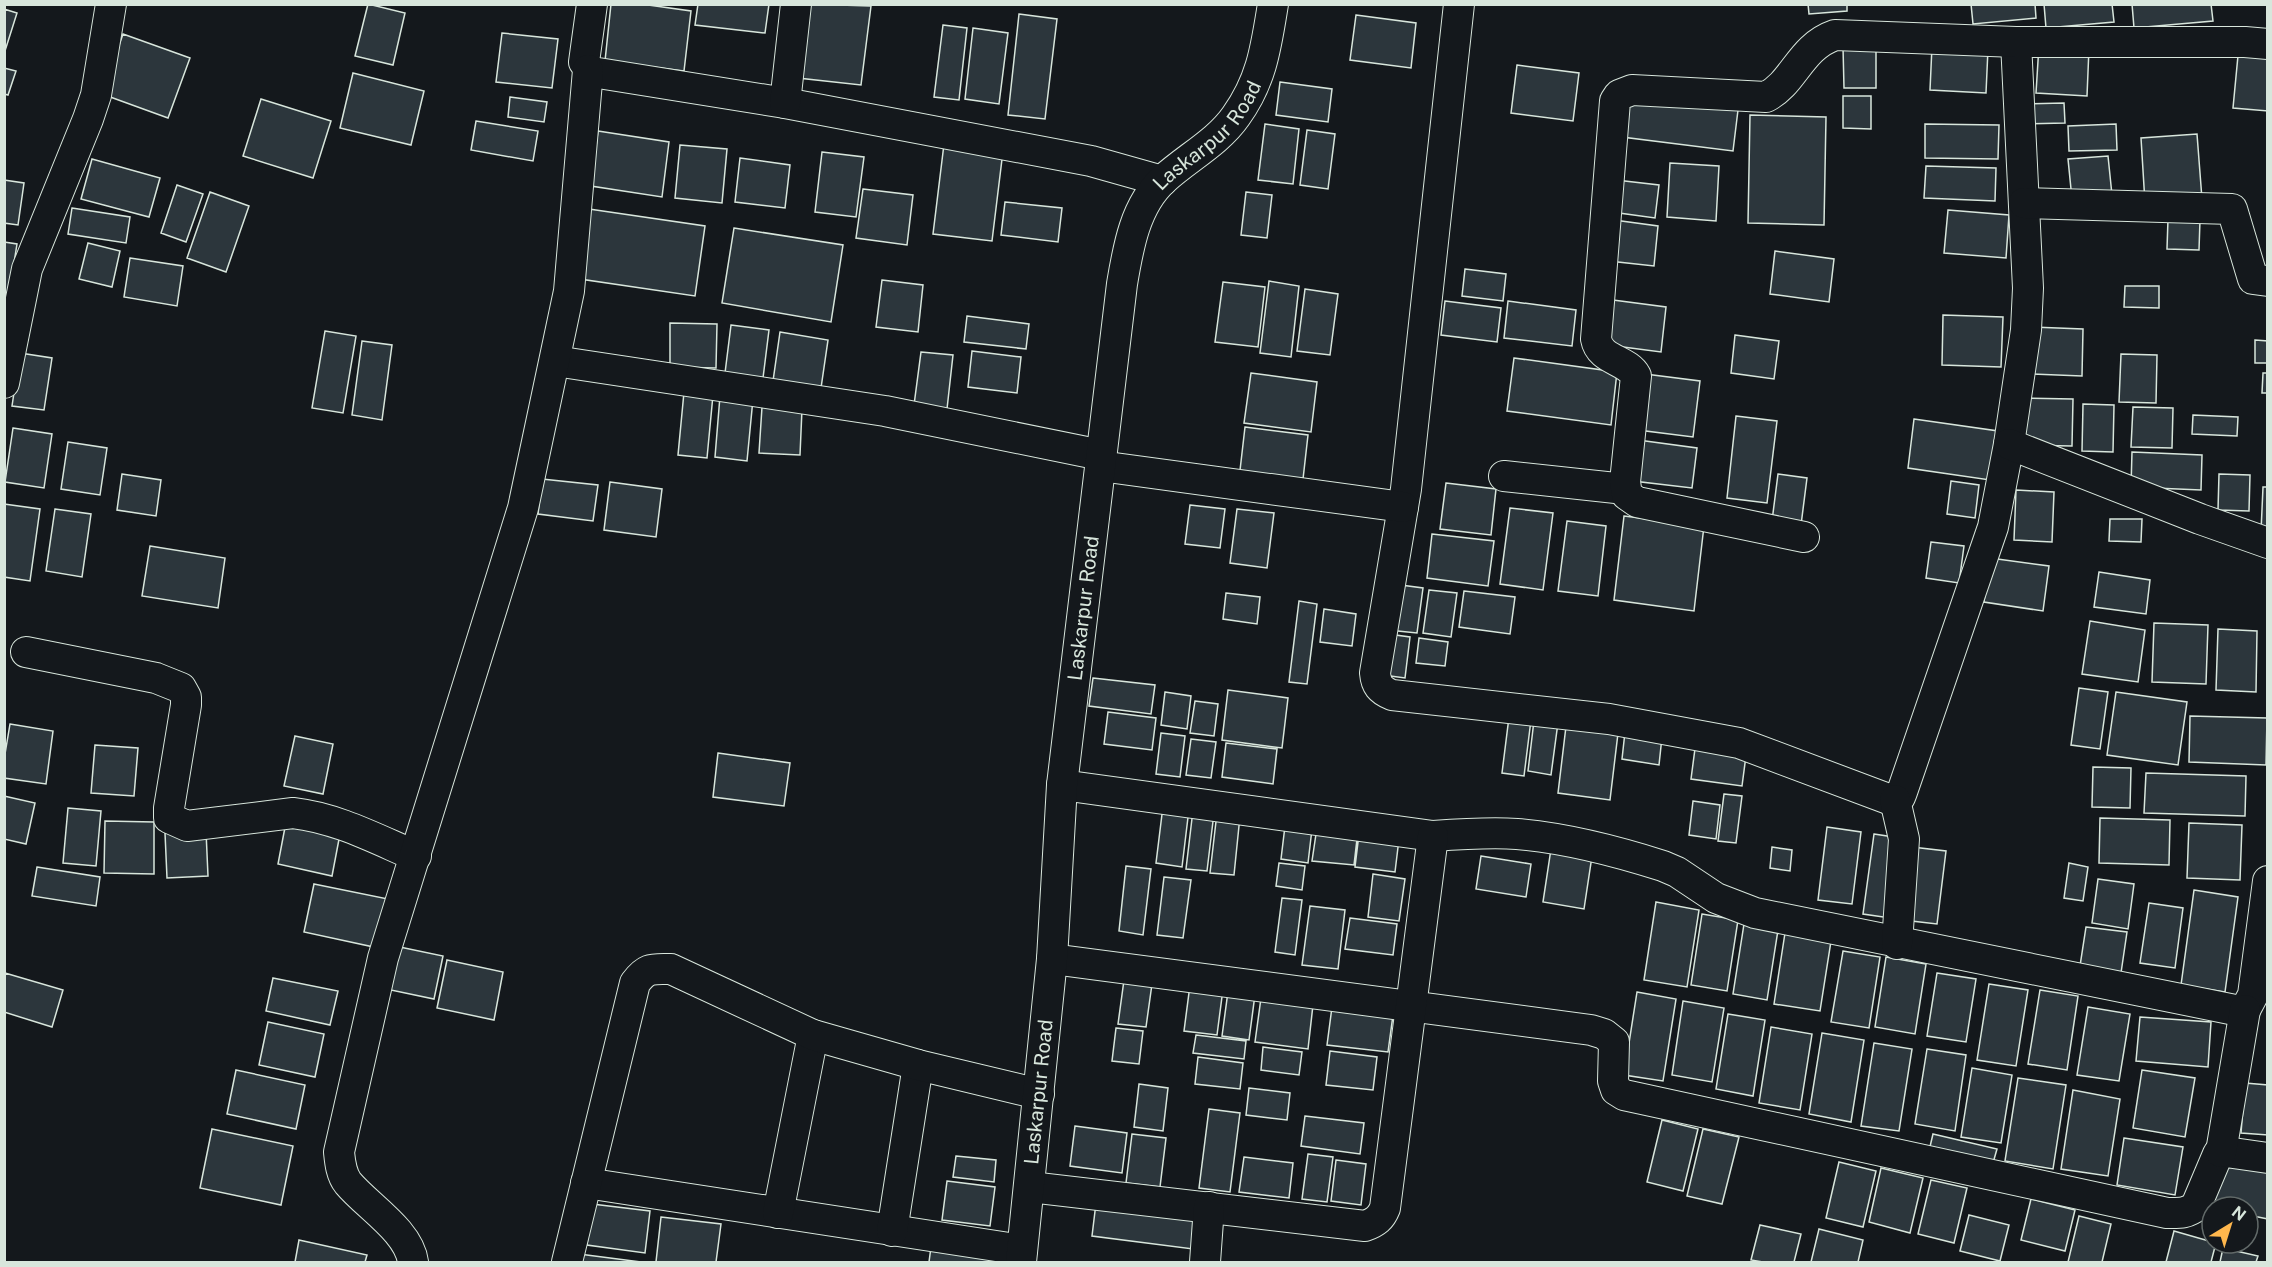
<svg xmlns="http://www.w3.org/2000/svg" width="2272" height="1267" font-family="'Public Sans',sans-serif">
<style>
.building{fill:#2c363c;stroke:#d8e6dc;stroke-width:1.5}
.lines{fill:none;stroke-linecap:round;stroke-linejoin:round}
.minor-casing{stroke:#d8e6dc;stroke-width:32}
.minor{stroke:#14181c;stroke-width:30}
.labels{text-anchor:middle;stroke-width:4.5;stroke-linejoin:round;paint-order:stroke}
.street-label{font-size:20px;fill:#d8e6dc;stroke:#14181c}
</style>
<rect width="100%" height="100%" fill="#14181c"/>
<path class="building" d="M 368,4 L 405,13 L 393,65 L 355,56 Z
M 611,4 L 641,4 L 691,11 L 684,71 L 605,61 Z
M 698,4 L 769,4 L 765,33 L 695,25 Z
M 807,4 L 871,6 L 861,85 L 798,78 Z
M 1808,4 L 1847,4 L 1847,11 L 1809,14 Z
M 1971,4 L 2035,4 L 2036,18 L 1973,24 Z
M 2044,4 L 2112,4 L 2114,22 L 2046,28 Z
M 2132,4 L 2211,4 L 2213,21 L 2134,28 Z
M 4,9 L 17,13 L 4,54 Z
M 1019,14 L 1057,19 L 1045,119 L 1008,115 Z
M 1356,15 L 1416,23 L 1411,68 L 1350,60 Z
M 943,25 L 967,28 L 959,100 L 934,97 Z
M 973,28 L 1008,33 L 999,104 L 965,99 Z
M 502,33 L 558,39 L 552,88 L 496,82 Z
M 123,34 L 190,58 L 168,118 L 102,94 Z
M 2039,45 L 2089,48 L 2087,96 L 2036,93 Z
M 2239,45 L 2268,48 L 2268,111 L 2233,108 Z
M 1932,46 L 1988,49 L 1986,93 L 1930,90 Z
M 1843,47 L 1876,47 L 1876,88 L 1844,88 Z
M 1517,65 L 1579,73 L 1573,121 L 1511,113 Z
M 4,68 L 16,71 L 8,95 L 4,94 Z
M 353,73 L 424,91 L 411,145 L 340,128 Z
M 1280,82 L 1332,89 L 1328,122 L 1276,115 Z
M 1627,96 L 1738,110 L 1733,151 L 1622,137 Z
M 1843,96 L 1871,96 L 1871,129 L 1843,128 Z
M 510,97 L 547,102 L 544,122 L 508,117 Z
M 261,99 L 331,121 L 313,178 L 243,156 Z
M 2064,103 L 2065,123 L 2022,124 L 2022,104 Z
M 1750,115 L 1826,117 L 1824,225 L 1748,223 Z
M 476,121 L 538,131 L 533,161 L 471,150 Z
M 1265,124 L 1299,129 L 1293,184 L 1258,180 Z
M 1925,124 L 1999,125 L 1998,159 L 1925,158 Z
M 2116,124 L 2117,150 L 2069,151 L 2068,126 Z
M 1307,130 L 1335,134 L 1328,189 L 1300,185 Z
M 598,131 L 669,142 L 662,197 L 591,186 Z
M 2197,134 L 2202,199 L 2145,203 L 2141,138 Z
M 944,144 L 1003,151 L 992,241 L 933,234 Z
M 680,145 L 727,149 L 722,203 L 675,198 Z
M 822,152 L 864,157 L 856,217 L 815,212 Z
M 2108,156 L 2112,195 L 2072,199 L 2068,159 Z
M 740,158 L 790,165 L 785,208 L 735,202 Z
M 92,159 L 160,178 L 149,217 L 81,199 Z
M 1670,163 L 1719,166 L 1716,221 L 1667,217 Z
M 1926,166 L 1996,168 L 1995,201 L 1924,198 Z
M 4,180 L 24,183 L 18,225 L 4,223 Z
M 1616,180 L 1659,185 L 1655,218 L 1612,212 Z
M 177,185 L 203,194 L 186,242 L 161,233 Z
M 863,189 L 913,195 L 907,245 L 856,238 Z
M 210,192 L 249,206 L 226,272 L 187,258 Z
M 1246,192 L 1272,195 L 1267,238 L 1241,235 Z
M 1005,202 L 1062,208 L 1058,242 L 1001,235 Z
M 72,208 L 130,217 L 126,243 L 68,234 Z
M 589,209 L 705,226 L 695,296 L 580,279 Z
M 1948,210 L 2009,215 L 2006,258 L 1944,253 Z
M 2168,219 L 2200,220 L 2199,250 L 2167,249 Z
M 1614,220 L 1658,226 L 1654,266 L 1609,261 Z
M 734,228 L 843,245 L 831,322 L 722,303 Z
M 4,242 L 17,244 L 5,320 L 4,320 Z
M 88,243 L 120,251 L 112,287 L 79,279 Z
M 1775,251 L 1834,259 L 1829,302 L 1770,294 Z
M 130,258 L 183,266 L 177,306 L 124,297 Z
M 1465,269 L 1506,274 L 1503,301 L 1462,296 Z
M 882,280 L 923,285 L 918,332 L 876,327 Z
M 1269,281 L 1299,286 L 1291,357 L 1260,353 Z
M 1223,282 L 1265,287 L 1258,347 L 1215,342 Z
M 2125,286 L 2159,286 L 2159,308 L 2124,307 Z
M 1305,289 L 1338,294 L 1330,355 L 1297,351 Z
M 1613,300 L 1666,307 L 1661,352 L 1608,345 Z
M 1445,301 L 1501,308 L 1497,342 L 1441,335 Z
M 1508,301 L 1576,310 L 1572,346 L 1504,338 Z
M 1943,315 L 2003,317 L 2001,367 L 1942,365 Z
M 967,316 L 1029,324 L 1026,349 L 964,342 Z
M 670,323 L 717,324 L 716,368 L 670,367 Z
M 731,325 L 769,330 L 763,378 L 725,373 Z
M 2032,327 L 2083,329 L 2082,376 L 2031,374 Z
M 325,331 L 356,336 L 343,413 L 312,408 Z
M 780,332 L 828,340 L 821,388 L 773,381 Z
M 1735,335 L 1779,341 L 1774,379 L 1731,373 Z
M 2255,340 L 2268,341 L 2268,363 L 2255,363 Z
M 362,341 L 392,345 L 382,420 L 352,415 Z
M 972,351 L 1021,357 L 1017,393 L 968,387 Z
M 921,352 L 953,355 L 947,409 L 914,405 Z
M 20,353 L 52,358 L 44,410 L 12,406 Z
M 2121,354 L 2157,355 L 2156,403 L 2119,402 Z
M 1514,358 L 1617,372 L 1611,425 L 1507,411 Z
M 1251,373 L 1317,382 L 1311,432 L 1244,423 Z
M 2263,373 L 2268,373 L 2268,393 L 2262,393 Z
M 1645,374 L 1700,381 L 1693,437 L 1638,430 Z
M 684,392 L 713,395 L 707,458 L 678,455 Z
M 720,396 L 753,399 L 747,461 L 715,457 Z
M 2022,398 L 2073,399 L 2072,446 L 2020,445 Z
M 2083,404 L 2114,405 L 2113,452 L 2082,451 Z
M 762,407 L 802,409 L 800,455 L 759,453 Z
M 2133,407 L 2173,408 L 2172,448 L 2131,447 Z
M 2193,415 L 2238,417 L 2237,436 L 2192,434 Z
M 1736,416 L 1777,421 L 1767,503 L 1727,498 Z
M 1914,419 L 1998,431 L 1990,480 L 1908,468 Z
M 1245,427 L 1308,435 L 1302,488 L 1239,479 Z
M 13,428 L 52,434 L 44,488 L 5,482 Z
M 1638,440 L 1697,448 L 1692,488 L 1633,481 Z
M 68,442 L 107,448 L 100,495 L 61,489 Z
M 2132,452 L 2202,455 L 2201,490 L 2131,487 Z
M 122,474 L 161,480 L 156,516 L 117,510 Z
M 1778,474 L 1807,478 L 1801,525 L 1772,521 Z
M 2219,474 L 2250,475 L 2249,511 L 2218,510 Z
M 542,479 L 598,485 L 593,521 L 538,514 Z
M 1951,481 L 1979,485 L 1975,518 L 1947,514 Z
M 610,482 L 662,489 L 656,537 L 604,530 Z
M 1446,483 L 1496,489 L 1491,535 L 1440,529 Z
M 2263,487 L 2268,487 L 2268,532 L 2261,532 Z
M 2016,490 L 2054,492 L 2052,542 L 2014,540 Z
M 4,504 L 40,509 L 30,581 L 4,577 Z
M 1190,505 L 1225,509 L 1220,548 L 1185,544 Z
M 1510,508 L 1553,513 L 1543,590 L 1500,584 Z
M 55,509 L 91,514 L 82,577 L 46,571 Z
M 1237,509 L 1274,513 L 1267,568 L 1230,563 Z
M 1624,516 L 1704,526 L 1694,611 L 1614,600 Z
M 2110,519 L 2142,519 L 2141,542 L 2109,541 Z
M 1567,521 L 1606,526 L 1598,596 L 1558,591 Z
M 1432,534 L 1494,541 L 1488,586 L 1427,578 Z
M 1931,542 L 1964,546 L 1959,583 L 1926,578 Z
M 150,546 L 225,558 L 218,608 L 142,596 Z
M 1990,558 L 2049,566 L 2043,611 L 1984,602 Z
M 2099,572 L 2150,580 L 2146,614 L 2094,607 Z
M 1393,584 L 1423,588 L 1417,633 L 1388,630 Z
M 1429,590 L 1457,593 L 1451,637 L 1423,633 Z
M 1464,591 L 1515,597 L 1510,634 L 1459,627 Z
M 1226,593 L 1260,597 L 1257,624 L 1223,619 Z
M 1299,601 L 1317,604 L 1307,684 L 1289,682 Z
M 1324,609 L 1356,614 L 1352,646 L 1320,642 Z
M 2090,621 L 2145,630 L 2138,682 L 2082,674 Z
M 2154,623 L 2208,625 L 2206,684 L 2152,682 Z
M 2218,629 L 2257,631 L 2256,692 L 2216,690 Z
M 1388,634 L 1410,637 L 1405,678 L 1383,675 Z
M 1419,638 L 1448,642 L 1445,666 L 1416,663 Z
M 1093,678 L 1155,685 L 1151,714 L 1089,706 Z
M 2079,688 L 2108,692 L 2100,749 L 2071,745 Z
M 1228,690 L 1288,698 L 1282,748 L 1222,740 Z
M 1165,692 L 1191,696 L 1187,729 L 1161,725 Z
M 2116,692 L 2187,702 L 2178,765 L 2107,755 Z
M 1195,701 L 1218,704 L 1214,736 L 1190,733 Z
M 1510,709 L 1532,712 L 1524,776 L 1502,773 Z
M 1108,712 L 1156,718 L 1152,750 L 1104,744 Z
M 1535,712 L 1559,715 L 1551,775 L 1528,771 Z
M 2190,716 L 2267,718 L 2266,765 L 2189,762 Z
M 1567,718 L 1619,725 L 1610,800 L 1558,793 Z
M 10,724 L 53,731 L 46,784 L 4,778 L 4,760 Z
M 1625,732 L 1662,737 L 1659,765 L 1622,759 Z
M 1161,733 L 1185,736 L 1180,777 L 1156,774 Z
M 295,736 L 333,744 L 323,794 L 284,786 Z
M 1191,739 L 1216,742 L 1211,778 L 1186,775 Z
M 1696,741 L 1747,748 L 1742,786 L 1691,779 Z
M 1226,743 L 1277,749 L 1273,784 L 1222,777 Z
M 95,745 L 138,748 L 134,796 L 91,793 Z
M 718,753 L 790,763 L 784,806 L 713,797 Z
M 2093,767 L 2131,768 L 2130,808 L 2092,807 Z
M 2146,773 L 2246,776 L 2245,816 L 2144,813 Z
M 1724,794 L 1742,796 L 1736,843 L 1718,841 Z
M 4,796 L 35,803 L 26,844 L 4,839 Z
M 1693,801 L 1720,805 L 1716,839 L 1689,835 Z
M 1163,806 L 1189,809 L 1182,867 L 1156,863 Z
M 68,808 L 101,811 L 96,866 L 63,863 Z
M 1193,810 L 1214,813 L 1207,871 L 1186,869 Z
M 1217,813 L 1240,816 L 1234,875 L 1210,873 Z
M 2100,818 L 2170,820 L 2169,865 L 2099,863 Z
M 105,821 L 154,822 L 154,874 L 104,873 Z
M 286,822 L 340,834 L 332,876 L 278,864 Z
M 2189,823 L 2242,825 L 2240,880 L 2187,878 Z
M 1285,826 L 1312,829 L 1308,863 L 1281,859 Z
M 1827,827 L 1861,832 L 1852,904 L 1818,900 Z
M 206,831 L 208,876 L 167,878 L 165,833 Z
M 1316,834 L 1357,839 L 1354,865 L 1312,861 Z
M 1359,834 L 1399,839 L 1395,872 L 1355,867 Z
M 1874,834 L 1900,838 L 1890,918 L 1863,914 Z
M 1772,847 L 1792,850 L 1790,871 L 1770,868 Z
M 1912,847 L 1946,851 L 1937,924 L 1903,920 Z
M 1551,849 L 1592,856 L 1584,909 L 1543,902 Z
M 1481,856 L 1531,864 L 1526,897 L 1476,889 Z
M 1279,863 L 1305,866 L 1302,890 L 1276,886 Z
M 2069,863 L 2088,867 L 2083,901 L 2064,898 Z
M 1126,866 L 1151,869 L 1143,935 L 1119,931 Z
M 37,867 L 100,877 L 96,906 L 32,896 Z
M 1373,874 L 1405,879 L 1399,921 L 1368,917 Z
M 1164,877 L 1191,880 L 1183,938 L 1157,935 Z
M 2098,879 L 2134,884 L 2128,929 L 2092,923 Z
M 314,884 L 393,900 L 383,949 L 304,932 Z
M 2194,890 L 2238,897 L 2225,992 L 2181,985 Z
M 1282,898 L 1302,900 L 1295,955 L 1275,952 Z
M 1656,902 L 1699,910 L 1687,987 L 1644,980 Z
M 2149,903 L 2183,908 L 2175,968 L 2140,963 Z
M 1310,906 L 1345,910 L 1338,969 L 1302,965 Z
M 1702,914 L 1738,920 L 1727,991 L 1691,985 Z
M 1350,918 L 1397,924 L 1393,955 L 1345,949 Z
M 1744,924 L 1778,930 L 1767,1000 L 1733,994 Z
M 2086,927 L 2127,932 L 2121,973 L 2080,966 Z
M 1785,933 L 1831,941 L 1820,1011 L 1774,1004 Z
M 395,946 L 443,956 L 434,999 L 386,989 Z
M 1843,951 L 1880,957 L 1869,1028 L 1831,1022 Z
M 1886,957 L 1926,964 L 1915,1034 L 1875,1027 Z
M 447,960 L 503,972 L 494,1020 L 437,1008 Z
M 5,973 L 63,990 L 52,1027 L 4,1012 Z
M 1937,973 L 1976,979 L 1966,1042 L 1927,1036 Z
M 273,978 L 338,991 L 330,1025 L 266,1011 Z
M 1124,980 L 1152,984 L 1146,1027 L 1118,1024 Z
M 1229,984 L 1256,987 L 1249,1040 L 1222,1036 Z
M 1989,984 L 2028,990 L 2016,1066 L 1977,1060 Z
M 1190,985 L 1223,989 L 1217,1035 L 1184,1031 Z
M 2040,990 L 2078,996 L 2067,1070 L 2028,1064 Z
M 1637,992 L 1676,999 L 1663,1081 L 1624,1075 Z
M 1261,998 L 1313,1005 L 1308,1049 L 1255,1042 Z
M 1683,1001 L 1724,1008 L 1712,1082 L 1672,1075 Z
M 1332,1007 L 1393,1015 L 1388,1052 L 1327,1045 Z
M 2088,1007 L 2130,1014 L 2119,1081 L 2077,1075 Z
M 1728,1014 L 1765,1020 L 1753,1096 L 1716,1089 Z
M 2140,1017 L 2211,1022 L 2208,1067 L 2136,1061 Z
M 268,1022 L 324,1034 L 315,1077 L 259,1065 Z
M 1771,1027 L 1812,1034 L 1800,1110 L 1759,1103 Z
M 1116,1028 L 1143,1031 L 1139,1064 L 1112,1061 Z
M 1822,1033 L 1864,1040 L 1851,1122 L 1809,1114 Z
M 1196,1035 L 1246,1041 L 1244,1059 L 1193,1053 Z
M 1874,1043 L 1912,1049 L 1899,1131 L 1861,1126 Z
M 1263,1047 L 1302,1052 L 1299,1075 L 1261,1070 Z
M 1927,1049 L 1966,1055 L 1955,1131 L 1915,1124 Z
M 1330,1051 L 1377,1057 L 1373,1090 L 1326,1085 Z
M 1198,1057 L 1243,1063 L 1240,1089 L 1195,1084 Z
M 1972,1068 L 2012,1075 L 2001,1143 L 1961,1137 Z
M 236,1070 L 305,1085 L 296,1129 L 227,1114 Z
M 2142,1070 L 2195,1078 L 2185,1137 L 2133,1128 Z
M 2018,1078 L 2066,1085 L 2053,1169 L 2005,1161 Z
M 2245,1083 L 2268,1085 L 2268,1135 L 2241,1133 Z
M 1139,1084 L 1168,1088 L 1163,1131 L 1134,1127 Z
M 1249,1088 L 1290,1093 L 1287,1120 L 1246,1115 Z
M 2073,1090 L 2120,1099 L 2108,1176 L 2061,1169 Z
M 1209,1109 L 1240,1113 L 1230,1192 L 1199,1188 Z
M 1305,1116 L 1364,1123 L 1360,1154 L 1301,1146 Z
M 1662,1120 L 1698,1129 L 1683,1191 L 1647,1182 Z
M 1075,1126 L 1127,1133 L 1122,1173 L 1070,1166 Z
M 212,1129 L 293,1146 L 281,1205 L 200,1188 Z
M 1703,1129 L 1739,1137 L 1722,1204 L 1687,1196 Z
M 1132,1134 L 1166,1138 L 1160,1187 L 1126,1183 Z
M 1933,1134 L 1997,1149 L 1991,1170 L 1928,1155 Z
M 2124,1138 L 2183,1147 L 2175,1195 L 2117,1185 Z
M 1308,1154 L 1333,1157 L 1327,1202 L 1302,1199 Z
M 956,1156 L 996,1160 L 994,1182 L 953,1177 Z
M 1244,1157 L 1293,1163 L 1289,1198 L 1239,1192 Z
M 1336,1160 L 1366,1164 L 1361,1205 L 1331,1201 Z
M 2220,1161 L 2268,1172 L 2268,1219 L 2248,1215 L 2248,1207 L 2209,1205 Z
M 1839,1162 L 1876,1171 L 1863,1227 L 1826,1218 Z
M 1881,1168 L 1923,1178 L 1910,1233 L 1869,1222 Z
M 1931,1180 L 1967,1188 L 1954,1243 L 1918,1234 Z
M 947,1181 L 995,1187 L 990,1226 L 942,1220 Z
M 2031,1199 L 2075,1210 L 2065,1251 L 2021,1240 Z
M 1096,1203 L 1197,1216 L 1193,1249 L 1092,1236 Z
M 592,1204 L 650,1211 L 645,1253 L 587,1245 Z
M 1969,1215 L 2009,1225 L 2000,1261 L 1960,1251 Z
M 2079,1216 L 2111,1224 L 2102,1262 L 2068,1262 Z
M 661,1217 L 721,1224 L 716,1262 L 656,1262 Z
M 1760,1225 L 1801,1234 L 1794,1262 L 1763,1262 L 1751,1260 Z
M 1819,1229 L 1863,1240 L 1858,1262 L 1811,1262 Z
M 2174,1231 L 2216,1243 L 2211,1262 L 2166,1262 Z
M 299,1240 L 367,1255 L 365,1262 L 295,1262 Z
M 931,1247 L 996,1255 L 995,1262 L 929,1262 Z
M 2223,1248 L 2258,1256 L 2256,1262 L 2220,1262 Z
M 579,1254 L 641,1262 L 578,1262 Z"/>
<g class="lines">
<defs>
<g id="minor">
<path d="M 592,4 L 584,62 L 592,72 L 785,103 L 1091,161 L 1162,181"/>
<path d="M 1459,4 L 1406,489 L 1375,673 C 1376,685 1380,690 1392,695 L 1609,719 L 1739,743 L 1891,800 L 1900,797 L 1902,792 L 1993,527 L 2009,444 L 2026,330 L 2028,288 L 2016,42"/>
<path d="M 785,103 L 796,4"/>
<path d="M 2024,203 L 2232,209 L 2253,279 L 2268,281"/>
<path d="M 555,361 L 885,411 L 1101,455"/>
<path d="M 4,383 L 27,269 L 88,119 L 96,95 L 111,4"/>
<path d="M 2009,444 L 2200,519 L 2268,543"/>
<path d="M 1100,466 L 1403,507"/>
<path d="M 1504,476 L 1625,489"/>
<path d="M 1804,537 L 1637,502 L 1627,495 L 1625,482 L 1636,376 C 1627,359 1600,361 1596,339 L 1615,101 L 1619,95 L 1632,90 L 1766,97 C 1794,83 1800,47 1835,35 L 2016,42 L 2245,42 L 2268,44"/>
<path d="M 26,652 L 156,678 L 181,688 L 186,697 L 186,705 L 169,808 L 169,818 L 187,826 L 293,813 C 337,818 376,839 416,856"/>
<path d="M 1062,785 L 1433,836 C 1461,834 1489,832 1517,834 C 1566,838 1616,851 1663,866 L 1677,872 L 1716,898 L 1755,913 L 2235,1010 L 2245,1010 L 2253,995 L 2268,881"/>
<path d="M 1895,800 L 1904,839 L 1897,944"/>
<path d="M 1052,959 L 1591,1030 L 1604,1034 L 1614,1042 L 1613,1081 L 1616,1090 L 1624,1095 L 2167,1213 C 2178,1213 2187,1214 2196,1206 L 2218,1154 L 2226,1152 L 2268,1158"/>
<path d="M 2221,1152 L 2245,1010"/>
<path d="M 586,1183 L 1022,1250"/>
<path d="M 1030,1187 L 1365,1226 C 1376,1222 1381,1218 1385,1208 L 1433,836"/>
<path d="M 778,1213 L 813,1035"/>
<path d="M 892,1231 L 918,1065"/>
<path d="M 413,1262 C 409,1231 367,1206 348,1183 C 341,1174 340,1162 339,1152 L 383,958 L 523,508 L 569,291 L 588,70"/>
<path d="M 567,1262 L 635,983 C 647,967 652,969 671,969 L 813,1035 L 918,1065 L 1039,1094"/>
<path id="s1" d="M 1021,1262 L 1052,959 L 1062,785 L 1122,284 C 1128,248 1135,205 1164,179 C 1187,158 1218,142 1236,116 C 1262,80 1266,47 1273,4"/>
<path d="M 1205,1262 L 1209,1207"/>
</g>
</defs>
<use href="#minor" class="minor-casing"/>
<use href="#minor" class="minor"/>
</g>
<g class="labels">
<g class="street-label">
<text dy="7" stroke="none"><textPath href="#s1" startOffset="1161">Laskarpur Road</textPath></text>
<text dy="7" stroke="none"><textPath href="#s1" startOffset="657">Laskarpur Road</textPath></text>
<text dy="7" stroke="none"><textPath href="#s1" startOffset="171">Laskarpur Road</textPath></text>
</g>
</g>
<rect width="2272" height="1267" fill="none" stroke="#d8e6dc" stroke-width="12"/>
<g transform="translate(2230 1225) rotate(38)"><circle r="28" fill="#14181c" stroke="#626a69" stroke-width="1.5"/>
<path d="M0-4.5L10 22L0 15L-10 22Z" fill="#ffb74d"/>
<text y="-9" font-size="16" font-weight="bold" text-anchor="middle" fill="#d8e6dc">N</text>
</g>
</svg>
